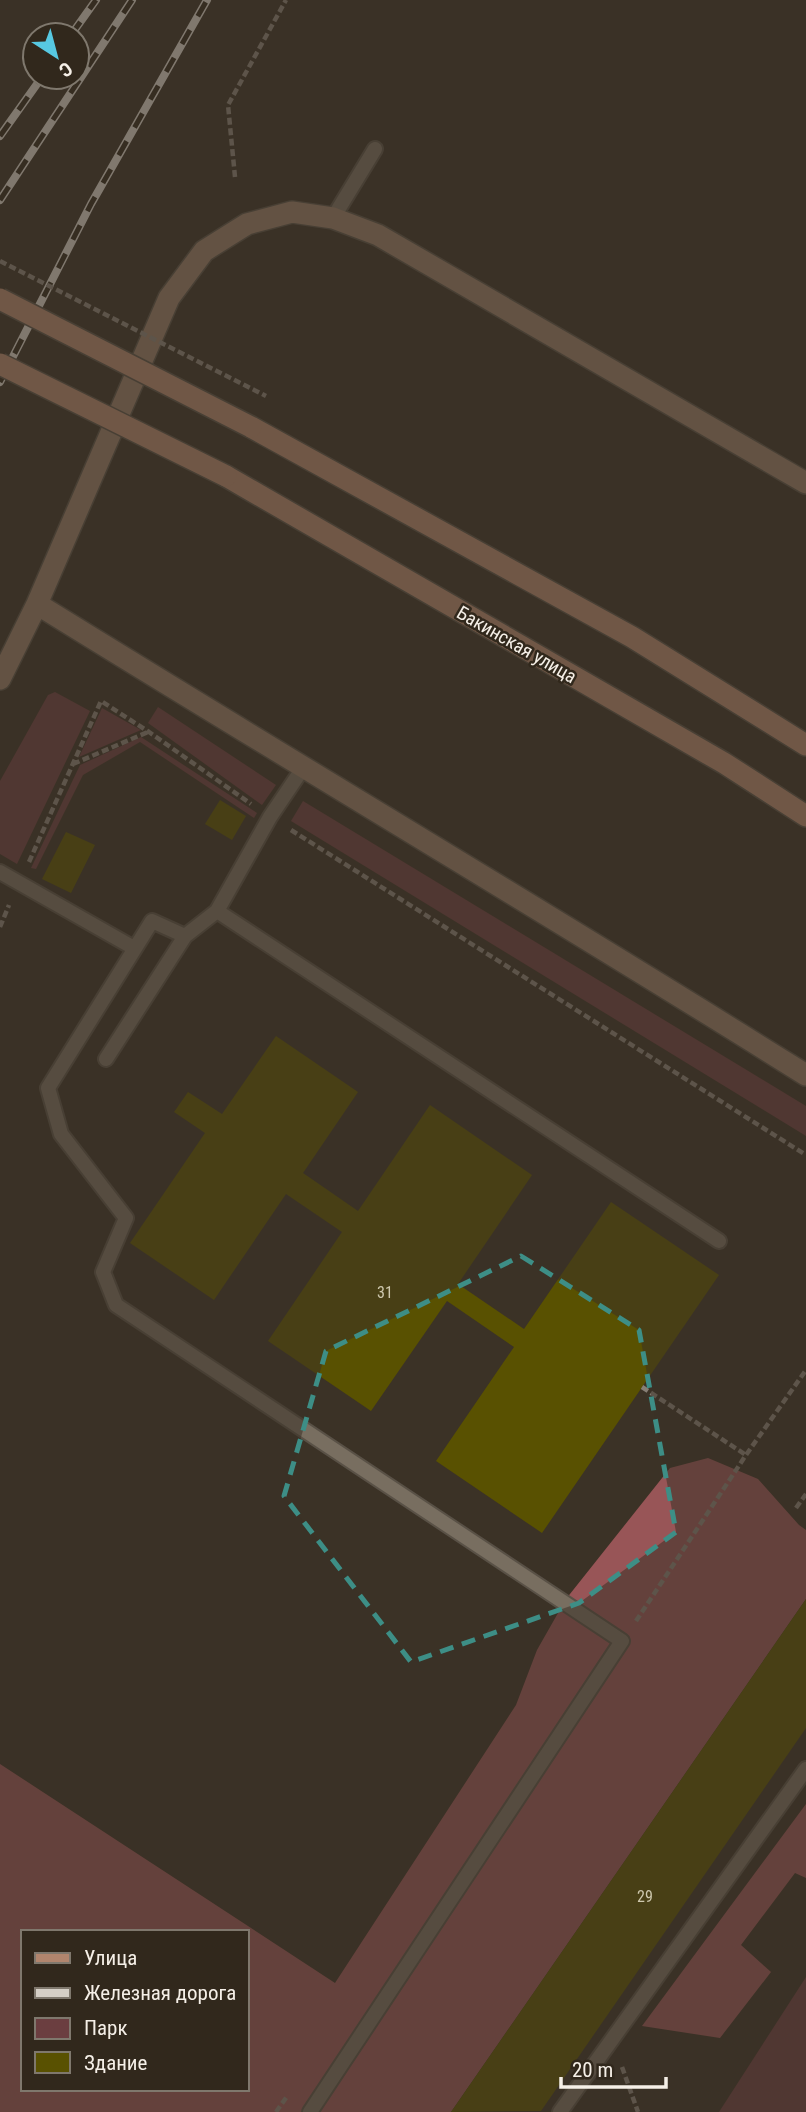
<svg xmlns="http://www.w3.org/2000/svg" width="806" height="2112" font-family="'Roboto Condensed',sans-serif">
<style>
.green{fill:#6b3e40}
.forest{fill:#985557;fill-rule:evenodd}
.building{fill:#595101}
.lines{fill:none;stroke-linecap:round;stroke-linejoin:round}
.lane-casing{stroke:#595146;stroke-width:18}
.secondary-casing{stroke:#595146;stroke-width:24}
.primary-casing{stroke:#595146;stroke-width:24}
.path{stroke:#877f75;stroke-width:4.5;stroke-dasharray:7 3.5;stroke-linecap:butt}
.lane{stroke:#786e60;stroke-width:14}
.secondary{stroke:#947a66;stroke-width:21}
.primary{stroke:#b1856d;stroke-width:21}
.rail-casing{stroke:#d5cfc6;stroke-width:8}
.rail{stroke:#31281c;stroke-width:5;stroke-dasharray:16;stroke-linecap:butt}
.primary-bridge-casing{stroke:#595146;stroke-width:24;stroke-linecap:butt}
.path-bridge{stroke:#877f75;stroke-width:4.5;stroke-dasharray:7 3.5;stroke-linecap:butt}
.primary-bridge{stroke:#b1856d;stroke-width:21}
.marked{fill:none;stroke:#3d8e86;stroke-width:5;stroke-dasharray:14 9;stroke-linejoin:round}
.labels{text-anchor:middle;stroke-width:5;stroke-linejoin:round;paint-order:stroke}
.number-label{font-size:16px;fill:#cec8ae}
.street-label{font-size:19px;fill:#f5efe7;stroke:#31281c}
</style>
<rect width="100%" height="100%" fill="#3b3226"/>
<path class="green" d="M 55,692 L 90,711 L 17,864 L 0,854 L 0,781 L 48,695 Z
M 158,707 L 276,785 L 262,805 L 148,723 Z
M 102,708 L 141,730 L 79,757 Z
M 141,737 L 257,813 L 254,818 L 140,742 L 83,775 L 36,869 L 31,868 L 80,765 Z
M 303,801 L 806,1106 L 806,1136 L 291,821 Z
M 806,1977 L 806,2112 L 719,2112 Z"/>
<path class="forest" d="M 708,1458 L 758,1479 L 799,1525 L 806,1530 L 806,1599 L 451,2112 L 0,2112 L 0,1764 L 335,1983 L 516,1705 L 537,1650 L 566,1599 L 670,1468 ZM 23,1932 L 247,1932 L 247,2089 L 23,2089 Z
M 806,1804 L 806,1878 L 795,1873 L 741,1945 L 771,1972 L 720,2038 L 642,2026 Z"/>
<path class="building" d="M 220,800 L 246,816 L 232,840 L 205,824 Z
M 66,832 L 95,845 L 71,893 L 42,879 Z
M 276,1036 L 358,1092 L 303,1173 L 358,1211 L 430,1105 L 532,1175 L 458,1284 L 524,1329 L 611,1202 L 719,1275 L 542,1533 L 436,1461 L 514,1347 L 447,1301 L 371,1411 L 268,1341 L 342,1232 L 286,1194 L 214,1300 L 130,1243 L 205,1133 L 174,1112 L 188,1092 L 222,1114 Z
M 806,1599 L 806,1728 L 541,2111 L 451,2112 Z"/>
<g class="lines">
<defs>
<path id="lane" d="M 333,218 L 375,149
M 0,872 L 134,948
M 217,911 L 719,1241
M 185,936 L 152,921 L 48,1088 L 61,1134 L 126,1218 L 103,1272 L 116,1305 L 622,1641 L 310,2112
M 106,1059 L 185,936 L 217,911 L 270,817 L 303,768
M 560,2112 L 806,1769"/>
<path id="secondary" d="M 37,604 C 292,762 551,915 806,1075
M 0,679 L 37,604 L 169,298 L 204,251 L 247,224 L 292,212 L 333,218 L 378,235 L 806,483"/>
<path id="primary" d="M 251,427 L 632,637 L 806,745
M 226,476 L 724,763 L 806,816"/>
</defs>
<use href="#lane" class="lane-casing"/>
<use href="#secondary" class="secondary-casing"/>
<use href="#primary" class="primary-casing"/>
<path class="path" d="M 235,177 L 228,105 L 286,0
M 73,764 L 148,732
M 291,830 L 806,1155
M 29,862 L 101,701 L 149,732 L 251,804
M 0,927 L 9,905
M 642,1387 L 746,1455
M 796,1508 L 806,1494
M 636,1621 L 746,1455 L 806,1370
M 622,2067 L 638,2112
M 276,2112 L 288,2095"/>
<use href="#lane" class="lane"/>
<use href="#secondary" class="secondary"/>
<use href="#primary" class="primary"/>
<defs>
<path id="rail" d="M 71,35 L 96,0
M 0,136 L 42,77
M 0,200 L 132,0
M 0,382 L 91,204 L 207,0"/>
</defs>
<use href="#rail" class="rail-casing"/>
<use href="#rail" class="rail"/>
<defs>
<path id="primary-bridge" d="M 0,299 L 251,427
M 0,364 L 226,476"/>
</defs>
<use href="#primary-bridge" class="primary-bridge-casing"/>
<path class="path-bridge" d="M 0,261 L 266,396"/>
<use href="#primary-bridge" class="primary-bridge"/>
</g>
<path d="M0 0H806V2112H0ZM 521,1256 L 639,1330 L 676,1532 L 579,1603 L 411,1662 L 284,1496 L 326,1351 Z" fill="#3b3226" fill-opacity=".55" fill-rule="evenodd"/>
<path class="marked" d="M 521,1256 L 639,1330 L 676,1532 L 579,1603 L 411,1662 L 284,1496 L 326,1351 Z"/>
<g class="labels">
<g class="number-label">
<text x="385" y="1298">31</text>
<text x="645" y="1902">29</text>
</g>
<g class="street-label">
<text transform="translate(517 644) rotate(30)" y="7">Бакинская улица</text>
</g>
</g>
<rect x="21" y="1930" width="228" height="161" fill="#31281c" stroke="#7f786d" stroke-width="2"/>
<rect x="35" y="1953" width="35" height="10" fill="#b1856d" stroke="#7f786d" stroke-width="2"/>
<text x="84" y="1965" font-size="21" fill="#f5efe7">Улица</text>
<rect x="35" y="1988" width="35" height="10" fill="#d5cfc6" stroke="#7f786d" stroke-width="2"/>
<text x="84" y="2000" font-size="21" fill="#f5efe7">Железная дорога</text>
<rect x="35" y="2018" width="35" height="21" fill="#6b3e40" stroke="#7f786d" stroke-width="2"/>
<text x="84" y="2035" font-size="21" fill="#f5efe7">Парк</text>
<rect x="35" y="2052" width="35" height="21" fill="#595101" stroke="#7f786d" stroke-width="2"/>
<text x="84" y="2070" font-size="21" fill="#f5efe7">Здание</text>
<g transform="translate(56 56) rotate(144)"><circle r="33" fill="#31281c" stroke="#7f786d" stroke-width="2"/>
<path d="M0-5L12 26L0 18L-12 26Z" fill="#57c9e2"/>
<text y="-10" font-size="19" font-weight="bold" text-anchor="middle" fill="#f5efe7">С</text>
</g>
<path d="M561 2077v10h105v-10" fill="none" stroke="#f5efe7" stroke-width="3.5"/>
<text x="572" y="2077" font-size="21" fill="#f5efe7" stroke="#31281c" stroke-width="5" paint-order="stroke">20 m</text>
</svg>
